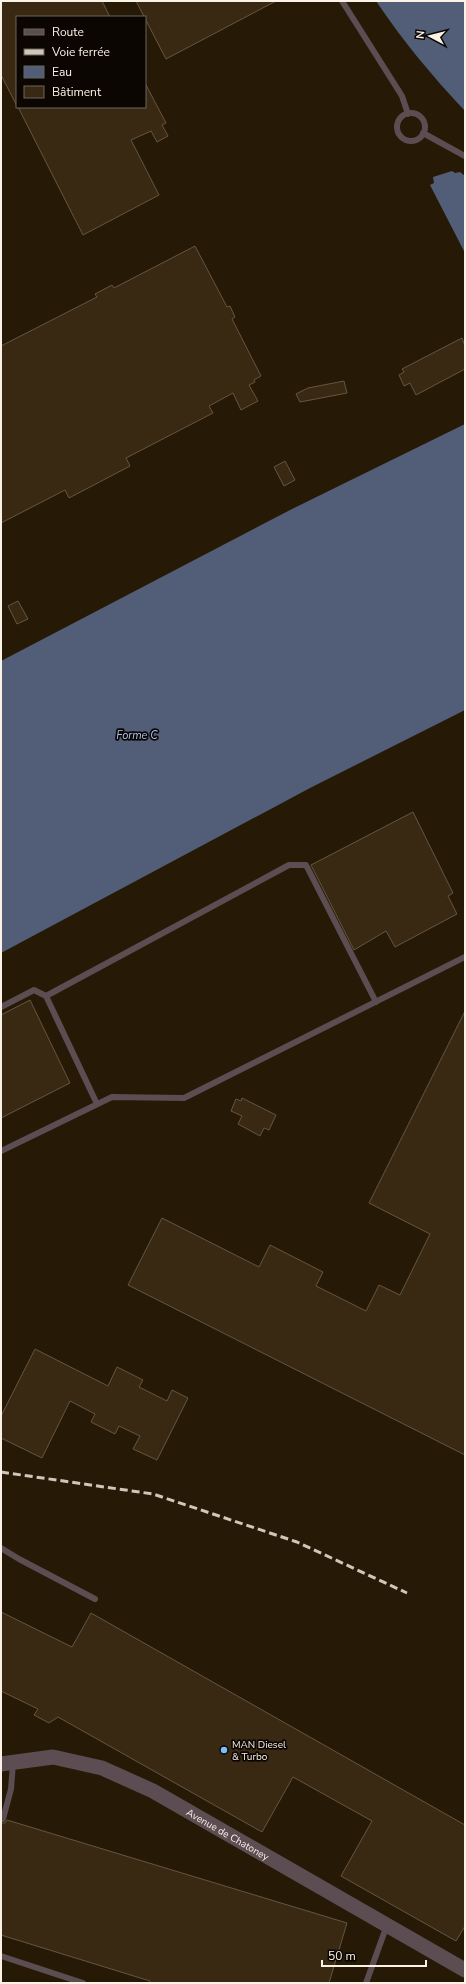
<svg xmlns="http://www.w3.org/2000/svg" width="466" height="1984" font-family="'Nunito Sans',sans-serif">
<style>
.water{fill:#525e77}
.building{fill:#392912;stroke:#655642}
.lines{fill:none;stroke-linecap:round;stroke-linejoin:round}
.service{stroke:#5b4d51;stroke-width:6}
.tertiary{stroke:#5b4d51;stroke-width:15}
.rail{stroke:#d0c6b9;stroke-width:3;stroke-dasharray:8 4;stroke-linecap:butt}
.poi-dot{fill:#7abff8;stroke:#0b0602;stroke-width:1.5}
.labels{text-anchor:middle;stroke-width:3.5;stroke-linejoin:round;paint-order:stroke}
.poi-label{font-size:10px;fill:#fbf2e6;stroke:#0b0602;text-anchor:start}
.street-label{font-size:10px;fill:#fbf2e6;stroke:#0b0602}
.water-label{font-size:11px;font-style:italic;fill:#aac2f3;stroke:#0b0602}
</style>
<rect width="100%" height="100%" fill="#261906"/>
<path class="water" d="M 376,1 L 465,1 L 465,111 C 432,76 403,41 376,1 Z
M 452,171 L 455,173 L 460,172 L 465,176 L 465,253 L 430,185 L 434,183 L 433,177 Z
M 465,424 L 465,710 L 310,788 L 1,953 L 1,661 L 292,509 Z"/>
<path class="building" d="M 1,1 L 102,1 L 110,17 L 17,17 L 17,106 L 1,75 Z
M 136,1 L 276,1 L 166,59 Z
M 145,83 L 166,123 L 162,125 L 168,136 L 157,142 L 151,131 L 131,140 L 159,195 L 83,235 L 18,107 L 145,107 Z
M 195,246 L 227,307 L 230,306 L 235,317 L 232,319 L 261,376 L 254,380 L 255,382 L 249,385 L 258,401 L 241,410 L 233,393 L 209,406 L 213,413 L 126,458 L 130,466 L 69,498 L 65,490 L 1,523 L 1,346 L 97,297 L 95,294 L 112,285 L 114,288 Z
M 462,338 L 465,346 L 465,369 L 416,395 L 410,383 L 404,386 L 399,375 L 404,372 L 402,369 Z
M 344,381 L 347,393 L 300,402 L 296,394 L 308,388 Z
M 285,461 L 295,480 L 284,486 L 274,467 Z
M 18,601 L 28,619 L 17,624 L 8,606 Z
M 413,812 L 453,893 L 448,896 L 457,914 L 395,947 L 386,931 L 354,950 L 311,865 Z
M 30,1000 L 70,1083 L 1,1118 L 1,1015 Z
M 465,1011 L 465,1455 L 128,1285 L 162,1218 L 259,1267 L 270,1245 L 323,1272 L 316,1286 L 366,1311 L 379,1285 L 400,1295 L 430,1234 L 369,1203 Z
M 242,1098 L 276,1115 L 269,1130 L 264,1128 L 260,1136 L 238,1124 L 242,1116 L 231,1111 L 236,1099 L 241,1101 Z
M 35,1349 L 108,1386 L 117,1367 L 143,1380 L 139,1387 L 167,1401 L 172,1390 L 188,1398 L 157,1460 L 133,1449 L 140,1436 L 119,1426 L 115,1434 L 91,1422 L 95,1414 L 70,1401 L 42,1458 L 1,1438 L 1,1416 Z
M 1,1612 L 72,1647 L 91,1613 L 465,1825 L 465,1926 L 456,1941 L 341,1876 L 372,1821 L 293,1777 L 262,1832 L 58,1717 L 49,1723 L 34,1715 L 38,1709 L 1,1691 Z
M 7,1820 L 347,1923 L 329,1983 L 149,1983 L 150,1981 L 1,1935 L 1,1823 L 5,1823 Z"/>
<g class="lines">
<path class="service" d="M 342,1 L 402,96 L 408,114
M397 127a14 14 0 1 1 28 0a14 14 0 1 1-28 0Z
M 423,133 L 465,156
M 46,996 L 289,865 L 306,865 L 376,1002
M 1,1007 L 34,990 L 46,996 L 97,1104
M 1,1151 L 112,1097 L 184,1098 L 465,957
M 1,1548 L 19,1559 L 95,1599
M 3,1819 L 11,1789 L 13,1763
M 1,1956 L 83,1983
M 366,1983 L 387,1925"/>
<path class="tertiary" id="s1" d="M 1,1764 L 53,1757 L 102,1768 L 153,1791 L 465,1970"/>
<path class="rail" d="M 1,1472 L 153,1494 L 297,1542 L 407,1593"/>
</g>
<circle class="poi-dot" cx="224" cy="1750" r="4"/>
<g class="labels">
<g class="poi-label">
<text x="232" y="1748">MAN Diesel<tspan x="232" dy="12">&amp; Turbo</tspan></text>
</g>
<g class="street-label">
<text dy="4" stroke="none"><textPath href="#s1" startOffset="245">Avenue de Chatoney</textPath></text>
</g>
<g class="water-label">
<text x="137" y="739">Forme C</text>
</g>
</g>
<rect width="466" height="1984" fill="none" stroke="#fbf2e6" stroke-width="4"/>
<rect x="16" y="16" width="130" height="92" fill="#0b0602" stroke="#6b645d"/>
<rect x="24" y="29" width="20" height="6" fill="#5b4d51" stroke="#6b645d"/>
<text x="52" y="36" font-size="12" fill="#fbf2e6">Route</text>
<rect x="24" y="49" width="20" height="6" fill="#d0c6b9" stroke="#6b645d"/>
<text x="52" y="56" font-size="12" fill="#fbf2e6">Voie ferrée</text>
<rect x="24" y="66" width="20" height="12" fill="#525e77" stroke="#6b645d"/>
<text x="52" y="76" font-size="12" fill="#fbf2e6">Eau</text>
<rect x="24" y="86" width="20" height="12" fill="#392912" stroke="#6b645d"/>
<text x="52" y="96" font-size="12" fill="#fbf2e6">Bâtiment</text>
<g transform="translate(430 36) rotate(277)" stroke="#0b0602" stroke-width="3" paint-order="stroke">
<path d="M0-3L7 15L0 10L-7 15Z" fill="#fbf2e6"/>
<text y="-6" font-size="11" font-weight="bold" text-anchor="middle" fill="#fbf2e6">N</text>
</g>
<path d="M322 1960v6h104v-6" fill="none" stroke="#fbf2e6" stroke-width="2"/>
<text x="328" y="1960" font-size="12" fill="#fbf2e6" stroke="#0b0602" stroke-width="3" paint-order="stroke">50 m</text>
</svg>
